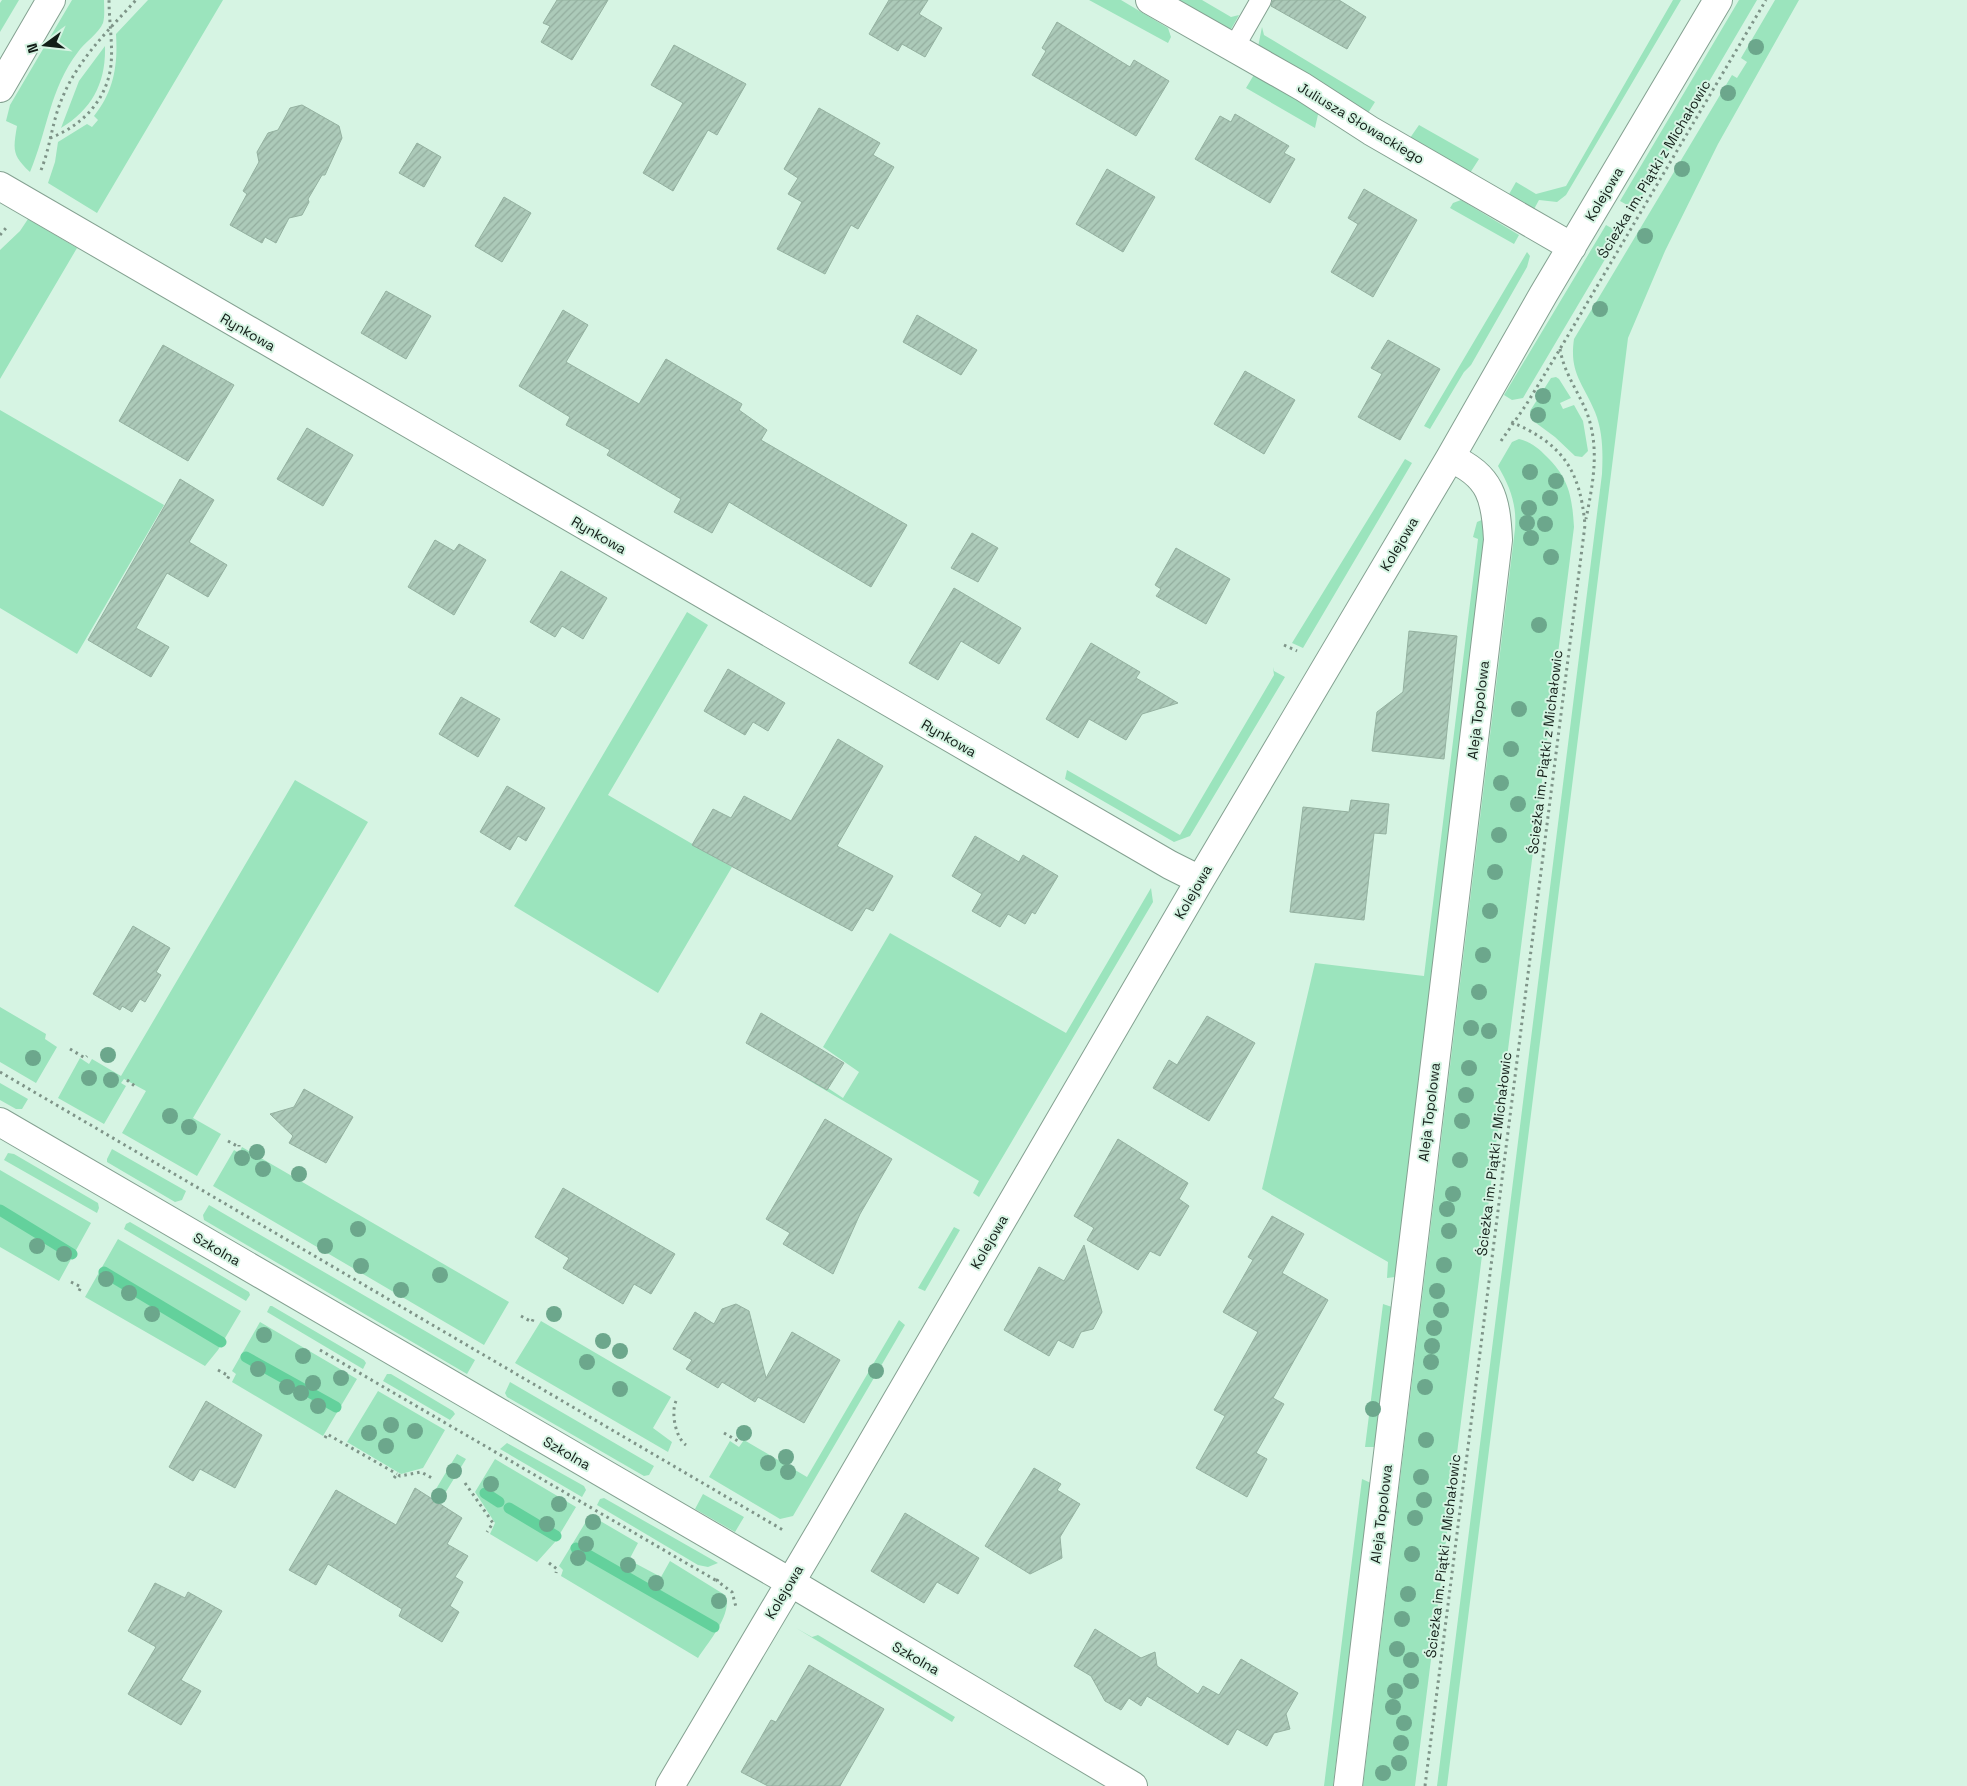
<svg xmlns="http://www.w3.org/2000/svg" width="1967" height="1786" font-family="'Space Grotesk',sans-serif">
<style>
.green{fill:#9be4bd}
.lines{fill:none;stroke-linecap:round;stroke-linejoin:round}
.stream{stroke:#63d19c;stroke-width:11}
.building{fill:url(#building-hatch);stroke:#94b1a0}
.service-casing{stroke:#84a191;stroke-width:22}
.minor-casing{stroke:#84a191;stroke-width:30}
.path{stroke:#7e9488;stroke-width:3;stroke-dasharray:2.5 4;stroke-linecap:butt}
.service{stroke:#fff;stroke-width:20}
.minor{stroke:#fff;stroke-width:28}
.tree{fill:#6ca78c}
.labels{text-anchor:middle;stroke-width:4;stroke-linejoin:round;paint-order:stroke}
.street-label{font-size:14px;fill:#131e18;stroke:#d6f4e3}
</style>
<defs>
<pattern id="building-hatch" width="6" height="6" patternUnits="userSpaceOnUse" patternTransform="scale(1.25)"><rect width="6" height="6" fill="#accab9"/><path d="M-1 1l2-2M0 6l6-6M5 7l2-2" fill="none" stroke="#93ad9e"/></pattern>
</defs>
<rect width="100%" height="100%" fill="#d6f4e3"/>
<path class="green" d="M 2,0 L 19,0 L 0,32 L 0,3 Z
M 72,0 L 104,0 C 104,7 105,16 103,23 C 99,33 84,43 78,52 C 50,88 47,132 30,172 C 12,155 13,150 17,126 L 6,121 L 10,105 Z
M 148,0 L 223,0 L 97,213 L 48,183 L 55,162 L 58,142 L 87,124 L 92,127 L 98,120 L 94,116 C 114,91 118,65 116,34 Z
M 1089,0 L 1121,0 L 1168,28 L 1171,37 L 1168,43 Z
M 1177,0 L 1202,0 L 1231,17 L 1239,15 L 1230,31 Z
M 1673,0 L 1681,0 L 1566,195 L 1557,202 L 1539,200 L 1533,211 L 1508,196 L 1516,182 L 1536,194 L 1566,186 Z
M 1739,0 L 1757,0 L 1637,204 L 1629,206 L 1620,201 Z
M 1775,0 L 1799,0 L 1718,144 L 1665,251 L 1628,338 L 1447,1786 L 1437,1786 L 1602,474 C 1603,453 1603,432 1595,412 C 1583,383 1569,373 1574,339 L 1732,75 L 1737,78 L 1747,62 L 1741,58 Z
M 1262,27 L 1264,35 L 1375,102 L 1368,113 L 1258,47 Z
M 105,46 C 106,83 92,109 61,128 L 79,81 Z
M 1255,73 L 1319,110 L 1315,128 L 1246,88 Z
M 1419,125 L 1479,159 L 1470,173 L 1410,138 Z
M 1461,200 L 1519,235 L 1514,244 L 1450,208 L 1453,203 Z
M 28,219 L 77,248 L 0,379 L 0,250 L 20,231 Z
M 1606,225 L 1615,230 L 1617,239 L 1523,398 L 1512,400 L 1504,395 Z
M 1527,252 L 1530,256 L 1527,267 L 1471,365 L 1464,372 L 1430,429 L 1424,426 Z
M 1556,377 L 1559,379 L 1571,398 L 1560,403 L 1563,409 L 1574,405 L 1583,421 L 1588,451 L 1582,457 L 1575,456 L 1555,437 L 1536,423 L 1530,411 L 1551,378 Z
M 0,410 L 164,505 L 77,654 L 0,608 Z
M 1519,439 C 1529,441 1539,448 1546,456 C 1569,478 1572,496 1574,527 L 1415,1786 L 1363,1786 L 1515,529 C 1517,504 1510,487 1498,466 L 1512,442 Z
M 1405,459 L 1412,463 L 1303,648 L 1292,643 Z
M 1484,519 L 1484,539 L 1395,1277 L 1387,1278 L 1388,1262 L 1262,1189 L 1315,963 L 1424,976 L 1478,539 L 1473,537 L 1477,522 Z
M 687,612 L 708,625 L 608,795 L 732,867 L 658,993 L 514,906 Z
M 1273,667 L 1274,671 L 1285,677 L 1190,836 L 1174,842 L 1065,779 L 1067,770 L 1180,835 L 1274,675 Z
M 295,780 L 368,822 L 193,1118 L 221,1134 L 197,1176 L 122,1133 L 146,1091 L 124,1079 L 121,1083 L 126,1086 L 104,1124 L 58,1098 L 80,1058 L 89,1064 L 92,1059 L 121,1076 Z
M 1151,888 L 1153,902 L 979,1197 L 973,1193 L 979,1181 L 803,1077 L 805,1073 L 843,1098 L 859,1072 L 823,1047 L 890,933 L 1066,1033 Z
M 0,1007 L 46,1034 L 45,1039 L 57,1047 L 36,1083 L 0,1062 Z
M 0,1083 L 28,1099 L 22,1109 L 16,1109 L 0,1100 Z
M 242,1147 L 509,1302 L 484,1345 L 213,1186 L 234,1150 L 239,1153 Z
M 112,1149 L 186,1191 L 182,1200 L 175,1202 L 107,1162 L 107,1159 Z
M 8,1153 L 14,1154 L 98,1203 L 99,1208 L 97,1213 L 4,1160 Z
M 0,1170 L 91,1223 L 59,1281 L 0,1247 Z
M 209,1205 L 475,1360 L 467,1374 L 204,1220 L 203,1215 Z
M 130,1222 L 249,1292 L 250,1295 L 246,1301 L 124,1229 L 126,1224 Z
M 954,1227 L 960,1230 L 925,1291 L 918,1288 Z
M 118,1239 L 241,1311 L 218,1350 L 205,1366 L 85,1297 Z
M 1383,1304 L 1392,1307 L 1375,1447 L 1365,1447 Z
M 270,1306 L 272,1306 L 364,1360 L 366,1363 L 363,1369 L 267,1312 Z
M 899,1320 L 905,1325 L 793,1516 L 780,1519 L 709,1477 L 730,1441 L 739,1447 L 744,1440 L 807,1477 Z
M 541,1321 L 671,1397 L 653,1428 L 672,1442 L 668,1452 L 515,1363 Z
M 260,1322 L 357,1379 L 323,1436 L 232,1382 L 236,1374 L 232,1371 Z
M 387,1374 L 391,1374 L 453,1411 L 455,1414 L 450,1420 L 383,1381 Z
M 510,1382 L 654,1466 L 649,1475 L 644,1476 L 507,1397 L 505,1393 Z
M 378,1391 L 445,1430 L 423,1468 L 401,1474 L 347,1442 Z
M 507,1443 L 584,1486 L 586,1490 L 582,1497 L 500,1449 Z
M 457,1454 L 466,1459 L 439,1503 L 430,1499 Z
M 495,1459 L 576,1507 L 555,1542 L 537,1562 L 490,1534 L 495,1523 L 475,1492 Z
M 1362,1479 L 1371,1483 L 1333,1786 L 1324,1786 Z
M 703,1494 L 744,1517 L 735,1532 L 695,1509 Z
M 604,1498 L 718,1563 L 708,1567 L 698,1565 L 597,1505 L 600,1499 Z
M 590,1515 L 638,1543 L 629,1560 L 661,1577 L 670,1561 L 725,1595 C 734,1612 708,1643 698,1658 L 561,1576 L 563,1570 L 559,1566 Z
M 796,1628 L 812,1637 L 818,1635 L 955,1717 L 952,1722 Z"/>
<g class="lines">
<path class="stream" d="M 0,1210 L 72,1254
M 104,1272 L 221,1342
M 246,1357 L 336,1407
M 485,1493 L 499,1502
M 509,1508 L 556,1536
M 576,1548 L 714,1627"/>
</g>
<path class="building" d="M 557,0 L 608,0 L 572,60 L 541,42 L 550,26 L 543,23 Z
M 889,0 L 928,0 L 919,14 L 942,28 L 925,57 L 902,44 L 898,51 L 869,34 Z
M 1273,0 L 1339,0 L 1366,17 L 1347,49 L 1271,6 Z
M 1057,22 L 1130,67 L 1134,60 L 1169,81 L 1136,136 L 1032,75 L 1046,51 L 1042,48 Z
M 674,45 L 746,84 L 717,135 L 708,130 L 673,191 L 643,173 L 683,103 L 651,85 Z
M 302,105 L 339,126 L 342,138 L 325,175 L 322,175 L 308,199 L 309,202 L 302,215 L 289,218 L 276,243 L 265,237 L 262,243 L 230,225 L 247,194 L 243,191 L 259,162 L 257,152 L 268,133 L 278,130 L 290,108 Z
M 819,108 L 880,143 L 873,155 L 894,167 L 858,229 L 851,225 L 825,274 L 777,249 L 802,202 L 788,194 L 798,178 L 784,169 Z
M 1235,114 L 1289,146 L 1284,153 L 1295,159 L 1270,203 L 1195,159 L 1220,116 L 1231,122 Z
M 417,143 L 441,157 L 424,187 L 399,173 Z
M 1107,169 L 1155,197 L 1123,252 L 1076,224 Z
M 1364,189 L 1417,220 L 1373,297 L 1331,272 L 1358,224 L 1348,218 Z
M 504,197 L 531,213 L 502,262 L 475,246 Z
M 386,291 L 431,316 L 406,359 L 361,333 Z
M 563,310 L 588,325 L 566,362 L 639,404 L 666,359 L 742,404 L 739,410 L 767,430 L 761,440 L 907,525 L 871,587 L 729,502 L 712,533 L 674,512 L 681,499 L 607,455 L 610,450 L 566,425 L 570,417 L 519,386 Z
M 917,315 L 977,350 L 961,375 L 903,342 Z
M 1388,340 L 1440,369 L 1400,440 L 1358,417 L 1382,374 L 1371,368 Z
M 163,345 L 234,385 L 188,461 L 119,421 Z
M 1245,371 L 1295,400 L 1264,454 L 1214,424 Z
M 307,428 L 353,455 L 323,506 L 277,479 Z
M 180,479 L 214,500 L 189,542 L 227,565 L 208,597 L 167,573 L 136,628 L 169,647 L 151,677 L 88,640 Z
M 972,533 L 998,548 L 978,582 L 951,568 Z
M 435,540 L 454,551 L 459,544 L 486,560 L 454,615 L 408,587 Z
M 1176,548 L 1230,579 L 1206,624 L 1156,596 L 1161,589 L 1155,585 Z
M 561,571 L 607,598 L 583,639 L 562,626 L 555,637 L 530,622 Z
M 954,588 L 1021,628 L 999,664 L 961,641 L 938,680 L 909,663 Z
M 1409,631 L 1457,636 L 1444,759 L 1372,751 L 1377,712 L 1403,692 Z
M 1091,643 L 1140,672 L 1136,678 L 1178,703 L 1142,714 L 1126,740 L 1089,719 L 1078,738 L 1046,719 Z
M 728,669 L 785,703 L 768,731 L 753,722 L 745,735 L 704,711 Z
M 461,697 L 500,719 L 478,757 L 439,734 Z
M 838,739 L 883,766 L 837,846 L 893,876 L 873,911 L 866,908 L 852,931 L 692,845 L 713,809 L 731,818 L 744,796 L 791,821 Z
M 507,786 L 545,808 L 526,841 L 518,836 L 510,850 L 480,832 Z
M 1351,800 L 1389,804 L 1386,834 L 1374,833 L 1364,920 L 1290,912 L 1303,807 L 1349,812 Z
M 975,836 L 1019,862 L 1023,855 L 1058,876 L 1035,914 L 1032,912 L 1025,924 L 1008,914 L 1000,927 L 972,911 L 982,894 L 952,876 Z
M 133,926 L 170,948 L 156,972 L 161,975 L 145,1002 L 140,999 L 132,1012 L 122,1006 L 120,1010 L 93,994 Z
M 761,1013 L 844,1063 L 827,1090 L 746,1043 Z
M 1207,1016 L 1255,1043 L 1209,1121 L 1153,1088 L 1169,1060 L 1177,1065 Z
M 304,1089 L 353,1117 L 326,1163 L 289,1143 L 293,1136 L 270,1114 L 294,1107 Z
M 825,1119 L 892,1159 L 860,1214 L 833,1274 L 783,1244 L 790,1233 L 766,1219 Z
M 1118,1139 L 1188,1183 L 1179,1199 L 1189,1206 L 1175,1230 L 1160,1256 L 1150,1251 L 1138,1270 L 1087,1240 L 1094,1228 L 1074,1216 Z
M 563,1188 L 675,1254 L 651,1294 L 634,1284 L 623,1304 L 563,1268 L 569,1258 L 535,1237 Z
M 1272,1216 L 1304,1234 L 1282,1273 L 1328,1300 L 1273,1398 L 1284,1404 L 1256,1453 L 1267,1459 L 1247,1497 L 1196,1468 L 1225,1416 L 1214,1410 L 1258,1332 L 1223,1312 L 1253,1260 L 1248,1257 Z
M 1084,1245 L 1102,1312 L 1093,1329 L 1081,1332 L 1073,1348 L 1058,1340 L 1049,1356 L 1004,1330 L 1039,1267 L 1064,1281 Z
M 736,1304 L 749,1311 L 766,1378 L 792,1332 L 840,1360 L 804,1423 L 758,1397 L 755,1402 L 722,1382 L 718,1388 L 686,1369 L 692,1360 L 673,1349 L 695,1312 L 714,1324 L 722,1309 Z
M 206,1401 L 262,1435 L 235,1488 L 200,1469 L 193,1481 L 169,1467 Z
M 1034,1468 L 1061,1484 L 1057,1490 L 1080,1504 L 1060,1537 L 1062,1558 L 1030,1574 L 985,1546 Z
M 415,1488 L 462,1518 L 447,1544 L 468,1556 L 455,1577 L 463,1582 L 450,1606 L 459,1612 L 442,1642 L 399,1616 L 402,1609 L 328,1564 L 316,1585 L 289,1570 L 336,1490 L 396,1525 Z
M 905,1513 L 979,1558 L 958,1594 L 937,1582 L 924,1603 L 871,1571 Z
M 155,1583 L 185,1598 L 188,1592 L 222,1611 L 181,1680 L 201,1691 L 181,1725 L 128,1694 L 156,1647 L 128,1631 Z
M 1095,1629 L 1141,1658 L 1155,1652 L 1157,1666 L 1198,1694 L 1203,1686 L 1219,1695 L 1241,1659 L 1298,1693 L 1286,1714 L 1290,1729 L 1274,1733 L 1267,1746 L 1237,1729 L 1228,1745 L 1147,1696 L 1141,1706 L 1129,1698 L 1121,1710 L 1105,1701 L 1091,1676 L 1074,1666 Z
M 809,1665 L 884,1709 L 840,1786 L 768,1786 L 741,1772 L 771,1720 L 776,1722 Z"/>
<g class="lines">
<defs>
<path id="service" d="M 1233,49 L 1261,0"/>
<path id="minor" d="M 1150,0 L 1303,87 L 1371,131 L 1572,247
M 0,88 L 51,0
M 0,186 L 1170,865 L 1200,880
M 0,1122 L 790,1582 L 1133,1786
M 670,1786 L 819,1534 L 1200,880 L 1450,458 L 1543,295 L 1718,0
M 1348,1786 L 1498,540 C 1496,499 1491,475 1450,458"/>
</defs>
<use href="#service" class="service-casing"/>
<use href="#minor" class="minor-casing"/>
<path class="path" d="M 50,138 C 82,126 107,100 111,65 C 113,44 109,22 109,0
M 41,170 C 50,148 52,123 61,101 C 77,60 107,32 136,0
M 0,235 L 6,228
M 1560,349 C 1564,373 1578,391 1587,413 C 1600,449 1593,483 1586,519
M 1501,441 L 1526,405 L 1560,349 L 1766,0
M 1284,645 L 1297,651
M 70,1049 L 85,1058 L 87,1056
M 0,1072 L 783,1530
M 127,1080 L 136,1087
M 228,1141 L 239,1147 L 239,1145
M 71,1282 L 81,1287 L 78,1293
M 521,1316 L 532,1322 L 534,1317
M 320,1350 L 717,1581
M 218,1370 L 229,1376 L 227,1380
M 676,1401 C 671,1412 675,1437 686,1445
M 724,1433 L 738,1441 L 740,1438
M 325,1438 L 327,1434 L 397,1474
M 394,1478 L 397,1474 L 400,1476 L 421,1472 L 432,1478
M 465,1483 L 493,1523 L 487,1532
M 549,1563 L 557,1569 L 556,1573
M 718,1579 L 717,1581 L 732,1592 L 736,1607
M 1425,1786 L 1585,525 C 1580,469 1562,443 1509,421"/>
<use href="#service" class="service"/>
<use href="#minor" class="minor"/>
</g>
<g class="tree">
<circle cx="1756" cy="47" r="8"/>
<circle cx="1728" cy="93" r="8"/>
<circle cx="1682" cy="169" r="8"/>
<circle cx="1645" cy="236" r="8"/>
<circle cx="1600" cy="309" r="8"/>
<circle cx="1543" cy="396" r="8"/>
<circle cx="1538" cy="415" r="8"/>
<circle cx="1530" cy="472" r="8"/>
<circle cx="1556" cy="481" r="8"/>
<circle cx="1550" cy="498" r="8"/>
<circle cx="1529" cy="508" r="8"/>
<circle cx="1527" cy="523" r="8"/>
<circle cx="1545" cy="524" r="8"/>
<circle cx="1531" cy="538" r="8"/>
<circle cx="1551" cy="557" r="8"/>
<circle cx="1539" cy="625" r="8"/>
<circle cx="1519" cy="709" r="8"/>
<circle cx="1511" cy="749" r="8"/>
<circle cx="1501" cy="783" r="8"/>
<circle cx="1518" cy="804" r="8"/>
<circle cx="1499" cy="835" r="8"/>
<circle cx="1495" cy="872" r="8"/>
<circle cx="1490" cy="911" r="8"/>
<circle cx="1483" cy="955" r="8"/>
<circle cx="1479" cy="992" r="8"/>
<circle cx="1471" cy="1028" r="8"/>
<circle cx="1489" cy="1031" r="8"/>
<circle cx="108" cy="1055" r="8"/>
<circle cx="33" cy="1058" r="8"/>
<circle cx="1469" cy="1068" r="8"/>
<circle cx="89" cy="1078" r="8"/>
<circle cx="111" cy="1080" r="8"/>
<circle cx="1466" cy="1095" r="8"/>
<circle cx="170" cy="1116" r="8"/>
<circle cx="1462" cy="1121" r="8"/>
<circle cx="189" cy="1127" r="8"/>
<circle cx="257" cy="1152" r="8"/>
<circle cx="242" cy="1158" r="8"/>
<circle cx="1460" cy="1160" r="8"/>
<circle cx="263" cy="1169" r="8"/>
<circle cx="299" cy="1174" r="8"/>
<circle cx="1453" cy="1194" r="8"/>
<circle cx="1447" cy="1209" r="8"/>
<circle cx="358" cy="1229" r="8"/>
<circle cx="1449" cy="1231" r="8"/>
<circle cx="37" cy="1246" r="8"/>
<circle cx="325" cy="1246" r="8"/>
<circle cx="64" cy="1254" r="8"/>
<circle cx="1444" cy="1265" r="8"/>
<circle cx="361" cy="1266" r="8"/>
<circle cx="440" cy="1275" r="8"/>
<circle cx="106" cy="1279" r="8"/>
<circle cx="401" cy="1290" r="8"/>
<circle cx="1437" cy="1291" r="8"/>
<circle cx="129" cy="1293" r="8"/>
<circle cx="1441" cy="1310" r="8"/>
<circle cx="152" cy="1314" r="8"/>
<circle cx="554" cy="1314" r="8"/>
<circle cx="1434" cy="1328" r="8"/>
<circle cx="264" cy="1335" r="8"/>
<circle cx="603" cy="1341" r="8"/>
<circle cx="1432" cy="1346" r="8"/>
<circle cx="620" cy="1351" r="8"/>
<circle cx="303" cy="1356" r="8"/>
<circle cx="587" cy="1362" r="8"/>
<circle cx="1431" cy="1362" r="8"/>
<circle cx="258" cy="1369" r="8"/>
<circle cx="876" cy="1371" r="8"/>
<circle cx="341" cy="1378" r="8"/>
<circle cx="313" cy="1383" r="8"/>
<circle cx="287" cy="1387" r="8"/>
<circle cx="1425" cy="1387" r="8"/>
<circle cx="620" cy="1389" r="8"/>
<circle cx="301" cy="1393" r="8"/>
<circle cx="318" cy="1406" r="8"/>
<circle cx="1373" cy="1409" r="8"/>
<circle cx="391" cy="1425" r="8"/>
<circle cx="415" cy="1431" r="8"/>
<circle cx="369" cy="1433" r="8"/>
<circle cx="744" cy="1433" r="8"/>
<circle cx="1426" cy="1440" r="8"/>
<circle cx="386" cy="1446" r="8"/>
<circle cx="786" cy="1457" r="8"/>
<circle cx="768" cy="1463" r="8"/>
<circle cx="454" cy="1471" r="8"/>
<circle cx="788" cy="1472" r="8"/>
<circle cx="1421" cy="1477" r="8"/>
<circle cx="491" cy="1484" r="8"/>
<circle cx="439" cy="1496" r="8"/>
<circle cx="1424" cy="1500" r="8"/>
<circle cx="559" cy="1504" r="8"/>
<circle cx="1415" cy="1518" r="8"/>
<circle cx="593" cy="1522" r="8"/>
<circle cx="547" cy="1524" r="8"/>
<circle cx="586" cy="1544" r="8"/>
<circle cx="1412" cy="1554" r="8"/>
<circle cx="578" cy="1558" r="8"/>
<circle cx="628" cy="1565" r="8"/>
<circle cx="656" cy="1583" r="8"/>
<circle cx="1408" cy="1594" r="8"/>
<circle cx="719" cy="1601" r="8"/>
<circle cx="1402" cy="1619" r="8"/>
<circle cx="1397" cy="1649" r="8"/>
<circle cx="1411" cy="1660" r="8"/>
<circle cx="1411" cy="1681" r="8"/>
<circle cx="1395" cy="1691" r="8"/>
<circle cx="1393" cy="1707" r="8"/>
<circle cx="1404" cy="1723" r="8"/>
<circle cx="1401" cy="1743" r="8"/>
<circle cx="1399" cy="1763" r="8"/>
<circle cx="1383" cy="1773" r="8"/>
</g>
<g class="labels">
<g class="street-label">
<text transform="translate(1361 123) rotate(31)" y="5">Juliusza Słowackiego</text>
<text transform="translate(1654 169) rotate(-59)" y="5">Ścieżka im. Piątki z Michałowic</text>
<text transform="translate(1604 194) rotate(-59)" y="5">Kolejowa</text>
<text transform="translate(248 332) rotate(30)" y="5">Rynkowa</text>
<text transform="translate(599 535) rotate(30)" y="5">Rynkowa</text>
<text transform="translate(1399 544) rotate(-59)" y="5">Kolejowa</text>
<text transform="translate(1478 710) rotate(-83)" y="5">Aleja Topolowa</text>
<text transform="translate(949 738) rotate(30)" y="5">Rynkowa</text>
<text transform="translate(1545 752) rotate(-83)" y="5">Ścieżka im. Piątki z Michałowic</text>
<text transform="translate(1193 892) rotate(-60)" y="5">Kolejowa</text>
<text transform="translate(1429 1112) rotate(-83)" y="5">Aleja Topolowa</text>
<text transform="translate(1494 1154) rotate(-83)" y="5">Ścieżka im. Piątki z Michałowic</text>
<text transform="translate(989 1242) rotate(-60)" y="5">Kolejowa</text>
<text transform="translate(217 1249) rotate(30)" y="5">Szkolna</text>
<text transform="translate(567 1453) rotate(30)" y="5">Szkolna</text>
<text transform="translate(1381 1514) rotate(-83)" y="5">Aleja Topolowa</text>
<text transform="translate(1443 1556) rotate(-83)" y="5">Ścieżka im. Piątki z Michałowic</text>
<text transform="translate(784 1592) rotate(-59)" y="5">Kolejowa</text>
<text transform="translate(916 1658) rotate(30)" y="5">Szkolna</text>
</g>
</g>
<g transform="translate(45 45) rotate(255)" stroke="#d6f4e3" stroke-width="4" paint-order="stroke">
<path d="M0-4L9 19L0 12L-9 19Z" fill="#131e18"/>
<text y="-8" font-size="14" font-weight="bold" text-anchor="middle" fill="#131e18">N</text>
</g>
</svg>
